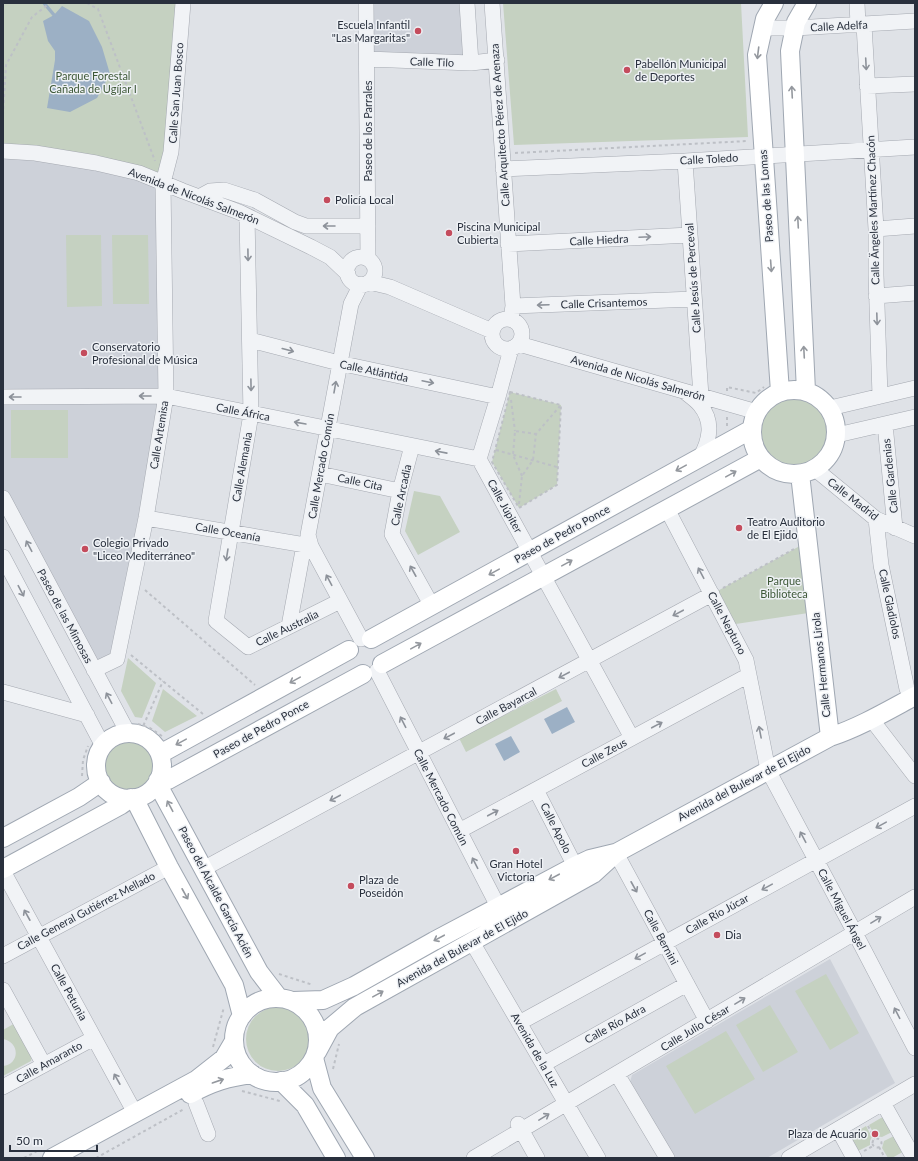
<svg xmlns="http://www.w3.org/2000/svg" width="918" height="1161" font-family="Lato,sans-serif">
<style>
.built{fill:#cdd1d9}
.green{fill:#c5d1c1}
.water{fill:#9cb0c5}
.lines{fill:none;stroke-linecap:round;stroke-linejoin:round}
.stream{stroke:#9cb0c5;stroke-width:3.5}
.minor-casing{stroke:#a5a9b1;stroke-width:16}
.major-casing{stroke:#9fa7b2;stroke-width:20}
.path{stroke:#bdc0c6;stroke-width:2;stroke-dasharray:3 3;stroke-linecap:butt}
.minor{stroke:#f1f3f6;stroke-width:15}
.major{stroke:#fff;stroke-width:18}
.oneway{stroke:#94989e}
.oneway2{stroke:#8d929a}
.poi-dot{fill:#c44c5d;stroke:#eef1f5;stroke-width:1.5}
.labels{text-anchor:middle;stroke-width:3;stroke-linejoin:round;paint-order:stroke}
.poi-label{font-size:11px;fill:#29303d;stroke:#eef1f5;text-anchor:start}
.street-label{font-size:11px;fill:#29303d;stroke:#eef1f5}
.park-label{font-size:11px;fill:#3d5837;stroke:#eef1f5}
</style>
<rect width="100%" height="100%" fill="#dfe2e7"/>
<path class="built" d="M 366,3 L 467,3 L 471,63 L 367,59 Z
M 3,151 L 163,183 L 166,396 L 117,659 L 94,670 L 3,498 Z
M 830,959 L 895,1083 L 767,1158 L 675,1158 L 630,1082 L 632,1075 Z"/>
<path class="green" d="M 3,3 L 181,3 L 163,183 L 3,151 Z
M 503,3 L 741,3 L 748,137 L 514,145 Z
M 66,235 L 101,235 L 102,306 L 67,307 Z
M 112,235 L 148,235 L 149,304 L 113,304 Z
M 510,392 L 561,405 L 557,485 L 519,508 L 492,462 Z
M757 432a37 37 0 1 1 74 0a37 37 0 1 1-74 0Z
M 11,410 L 68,410 L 68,458 L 11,458 Z
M 414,491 L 440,496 L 460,532 L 418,555 L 405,531 Z
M 807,542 L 815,612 L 729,625 L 712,594 Z
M 128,658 L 156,683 L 142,718 L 135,717 L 121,691 Z
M 163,689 L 197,716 L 165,732 L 152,721 Z
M 556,689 L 562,701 L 466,752 L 459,738 Z
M102 765a27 27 0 1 1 54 0a27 27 0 1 1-54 0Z
M 826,974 L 859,1033 L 830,1050 L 795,991 Z
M 770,1005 L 798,1052 L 763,1072 L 736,1025 Z
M246 1039a32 32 0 1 1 64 0a32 32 0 1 1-64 0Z
M 17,1022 L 33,1051 L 31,1061 L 3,1076 L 3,1066 C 20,1064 20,1042 3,1039 L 3,1030 Z
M 726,1031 L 755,1079 L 695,1114 L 666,1066 Z
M 886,1115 L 894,1131 L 882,1137 L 875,1136 L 869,1125 Z
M 866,1126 L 872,1137 L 870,1141 L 870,1145 L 858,1151 L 849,1136 Z
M 896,1135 L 906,1150 L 892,1158 L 888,1158 L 882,1148 L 884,1141 Z"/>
<path class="water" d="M 62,6 L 89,21 L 102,47 L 110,74 L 97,98 L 70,112 L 47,108 L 55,60 L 55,51 L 48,41 L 43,21 L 54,15 Z
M 567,707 L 575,722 L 552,734 L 544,719 Z
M 511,736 L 520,752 L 504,761 L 495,744 Z"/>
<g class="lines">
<path class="stream" d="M 44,3 L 54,15"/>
<defs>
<path id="minor" d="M 366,3 L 368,259
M 467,3 L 471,63
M 492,3 L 513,306 L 511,319
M 857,3 L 858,25
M 864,25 L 876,229 L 876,275 L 880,396
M 763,28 L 795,28 L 915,21
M 367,59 L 471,63 L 497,60
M 867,86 L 915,84
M 3,151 L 35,153 L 96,163 L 139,173 L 183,191 L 239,212 L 311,247 L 330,257 L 348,274
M 685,161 L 701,396
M 503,169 L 685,161 L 915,147
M 199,197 L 210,191 L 224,190 L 255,200 L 295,222 L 306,226 L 368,226
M 247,216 L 251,414 L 216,621 L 248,647 L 340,601
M 876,229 L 915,226
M 508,244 L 690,235
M347 271a14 14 0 1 1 28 0a14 14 0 1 1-28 0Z
M 369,282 L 390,287 L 492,331
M 361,284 L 351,304 L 308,535 L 311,546 L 361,639
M 876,296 L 915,293
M 513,306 L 694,299
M492 334a15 15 0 1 1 30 0a15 15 0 1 1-30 0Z
M 250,340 L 339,363 L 498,397
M 519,344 L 757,412
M 511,349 L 498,397 L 479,459 L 632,738
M 685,392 C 690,396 696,400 700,405 C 714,422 710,440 700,458
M 3,397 L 166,396 L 479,459
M 830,408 L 915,388
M 885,424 L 895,528
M 837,435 L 915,417
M 412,446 L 400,491 L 392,534 L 432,606
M 815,469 L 876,519 L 915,536
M 320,474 L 400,491
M 3,498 L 128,733
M 667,509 L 746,660 L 768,770 L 855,933 L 915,1048
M 146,518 L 311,546
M 876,519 L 881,565 L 907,689
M 3,557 L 103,746
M 289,626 L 304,545
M 94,670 L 117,659 L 146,518 L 166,396 L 163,183 L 171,152 L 183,3
M 377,671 L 503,916
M 3,692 L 87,715
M 872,720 L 915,776
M 536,790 L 575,866
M 459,831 L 749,675
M 616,853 L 707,1021
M 203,869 L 712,594
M 3,871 L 135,1113
M 472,942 L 598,1158
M 3,956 L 169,867
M 3,990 L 44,1065
M 519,1023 L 915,806
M 544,1064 L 687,984
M 617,1074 L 667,1158
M 3,1087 L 94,1038
M 196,1103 L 208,1134
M 883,1103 L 914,1158
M 518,1124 L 537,1158
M 838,1129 L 854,1158
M 474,1158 L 915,897
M 789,1158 L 915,1084"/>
<path id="major" d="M 774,3 L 765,19 L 757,55 L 780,392
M752 432a42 42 0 1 1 84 0a42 42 0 1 1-84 0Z
M 806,391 L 790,51 L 796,22 L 807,3
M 800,474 L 830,737
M 371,639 L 752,429
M 382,664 L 761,458
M96 766a33 33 0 1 1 66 0a33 33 0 1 1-66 0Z
M 160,754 L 349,650
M 158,780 L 168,780 L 363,674
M 157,783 L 259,972 L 279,998
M 134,798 L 169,867 L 234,985 L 242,1016
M 3,838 L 79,797 L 101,782
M 3,869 L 121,805 L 131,798
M234 1040a42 42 0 1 1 84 0a42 42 0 1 1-84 0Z
M 293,1001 L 323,1000 L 354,986 L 434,941 L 575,866 L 590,859 L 615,853
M 317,1052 L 330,1028 L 355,1007 L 593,874 L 616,853 L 830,737 C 860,727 887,711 915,696
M 314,1058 L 322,1088 L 365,1158
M 281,1081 L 305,1105 L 336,1158
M 190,1094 C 212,1082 228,1077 252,1074
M 52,1158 L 196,1080 L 224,1058 L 234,1041"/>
</defs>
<use href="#minor" class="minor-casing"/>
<use href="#major" class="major-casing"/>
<path class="path" d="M 87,3 L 98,9 L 155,161
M 3,115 L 6,65 L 32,17 L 50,3
M 515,153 L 748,141
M 727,391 L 727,387 L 756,393 L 764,387
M 510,392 L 561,405 L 557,485 L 519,508 L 492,462 Z
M 511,400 L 515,431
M 727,417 L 727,427
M 496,450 L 557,467
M 522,476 L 513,455 L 515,431 L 536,434
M 519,504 L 522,476 L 533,460 L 536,434 L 560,406
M 723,588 L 794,549
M 145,590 L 255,685
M 131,655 L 203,714
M 138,724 L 150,728 L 162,736
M 141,731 L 163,681
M 82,776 L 83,760 L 88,746
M 279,974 L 313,985
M 213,1047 L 224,1007
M 333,1069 L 339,1044
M 242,1091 L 280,1101
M 868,1126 L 875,1139
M872.5 1143a4.5 4.5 0 1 1 9 0a4.5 4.5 0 1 1-9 0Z
M 879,1147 L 885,1158
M 864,1151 L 873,1146
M 24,1158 L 39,1150
M 96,1158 L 184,1109"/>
<use href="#minor" class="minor"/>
<use href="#major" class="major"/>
</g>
<defs><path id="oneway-shaft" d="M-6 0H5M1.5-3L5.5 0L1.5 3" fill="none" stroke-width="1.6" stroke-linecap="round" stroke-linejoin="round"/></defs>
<g class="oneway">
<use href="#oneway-shaft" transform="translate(758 53) rotate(97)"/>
<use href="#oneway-shaft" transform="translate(792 92) rotate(-93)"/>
<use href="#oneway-shaft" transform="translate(798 222) rotate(-93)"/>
<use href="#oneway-shaft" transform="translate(771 266) rotate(86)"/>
<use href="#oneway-shaft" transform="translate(804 352) rotate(-93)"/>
<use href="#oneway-shaft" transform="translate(681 468) rotate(151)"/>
<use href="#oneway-shaft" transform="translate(731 474) rotate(-29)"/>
<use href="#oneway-shaft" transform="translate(567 563) rotate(-29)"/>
<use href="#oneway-shaft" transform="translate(494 572) rotate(151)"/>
<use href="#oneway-shaft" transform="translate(416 646) rotate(-29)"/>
<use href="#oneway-shaft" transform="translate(295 680) rotate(151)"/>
<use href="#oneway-shaft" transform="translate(181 742) rotate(151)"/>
<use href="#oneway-shaft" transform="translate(170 806) rotate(-118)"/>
<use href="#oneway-shaft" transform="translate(554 877) rotate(152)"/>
<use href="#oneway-shaft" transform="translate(185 894) rotate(61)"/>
<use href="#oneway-shaft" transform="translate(439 938) rotate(152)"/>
<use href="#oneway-shaft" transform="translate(378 994) rotate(-29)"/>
<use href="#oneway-shaft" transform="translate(218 1081) rotate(-19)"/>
</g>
<g class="oneway2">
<use href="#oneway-shaft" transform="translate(866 64) rotate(87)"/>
<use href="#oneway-shaft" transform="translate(329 226) rotate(-180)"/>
<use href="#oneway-shaft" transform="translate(645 237) rotate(-3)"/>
<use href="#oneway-shaft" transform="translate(248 255) rotate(89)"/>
<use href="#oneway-shaft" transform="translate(543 305) rotate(178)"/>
<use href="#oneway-shaft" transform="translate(877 319) rotate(88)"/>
<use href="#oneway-shaft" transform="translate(288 350) rotate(15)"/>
<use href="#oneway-shaft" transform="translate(428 382) rotate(12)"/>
<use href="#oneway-shaft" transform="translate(251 385) rotate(89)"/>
<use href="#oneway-shaft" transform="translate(335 387) rotate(-80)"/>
<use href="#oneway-shaft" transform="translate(145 396) rotate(180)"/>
<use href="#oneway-shaft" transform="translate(15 397) rotate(180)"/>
<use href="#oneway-shaft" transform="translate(300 423) rotate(-170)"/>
<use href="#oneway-shaft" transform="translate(441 452) rotate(-169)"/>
<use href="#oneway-shaft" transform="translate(29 546) rotate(-118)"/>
<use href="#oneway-shaft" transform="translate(227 555) rotate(99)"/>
<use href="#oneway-shaft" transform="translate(413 571) rotate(-119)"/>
<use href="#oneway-shaft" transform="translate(701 573) rotate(-118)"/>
<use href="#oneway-shaft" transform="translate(329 580) rotate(-118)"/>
<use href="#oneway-shaft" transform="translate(21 591) rotate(62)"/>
<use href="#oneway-shaft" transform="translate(678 613) rotate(152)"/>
<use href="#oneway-shaft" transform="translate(564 675) rotate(152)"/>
<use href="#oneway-shaft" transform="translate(109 698) rotate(-118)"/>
<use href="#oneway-shaft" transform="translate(403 722) rotate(-117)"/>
<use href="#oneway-shaft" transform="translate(657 725) rotate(-28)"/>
<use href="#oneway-shaft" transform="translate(760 732) rotate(-101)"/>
<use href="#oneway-shaft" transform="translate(449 736) rotate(152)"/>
<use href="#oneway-shaft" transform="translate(335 798) rotate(152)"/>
<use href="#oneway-shaft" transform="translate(493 813) rotate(-28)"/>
<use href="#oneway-shaft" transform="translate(881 825) rotate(151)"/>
<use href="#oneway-shaft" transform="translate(803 837) rotate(-118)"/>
<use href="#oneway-shaft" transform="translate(475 863) rotate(-117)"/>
<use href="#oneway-shaft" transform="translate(634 887) rotate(61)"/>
<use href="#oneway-shaft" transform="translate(767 887) rotate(151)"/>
<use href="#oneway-shaft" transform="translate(27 915) rotate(-119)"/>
<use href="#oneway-shaft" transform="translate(876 920) rotate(-31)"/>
<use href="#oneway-shaft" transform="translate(640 956) rotate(151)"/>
<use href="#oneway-shaft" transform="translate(740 1001) rotate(-31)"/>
<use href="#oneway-shaft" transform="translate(897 1013) rotate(-117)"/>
<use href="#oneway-shaft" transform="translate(117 1079) rotate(-119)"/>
<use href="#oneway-shaft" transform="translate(544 1117) rotate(-31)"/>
</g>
<g class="poi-dot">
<circle cx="418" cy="31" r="4"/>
<circle cx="627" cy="70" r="4"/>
<circle cx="327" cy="200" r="4"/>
<circle cx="449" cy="233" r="4"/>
<circle cx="84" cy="353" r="4"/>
<circle cx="739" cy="528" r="4"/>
<circle cx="85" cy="549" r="4"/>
<circle cx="516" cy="851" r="4"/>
<circle cx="351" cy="886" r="4"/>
<circle cx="717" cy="935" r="4"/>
<circle cx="875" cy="1134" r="4"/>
</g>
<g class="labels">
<g class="poi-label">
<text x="410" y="29" text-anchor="end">Escuela Infantil<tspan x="410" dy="13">"Las Margaritas"</tspan></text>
<text x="635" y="68">Pabellón Municipal<tspan x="635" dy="13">de Deportes</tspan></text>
<text x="335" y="204">Policía Local</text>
<text x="457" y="231">Piscina Municipal<tspan x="457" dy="13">Cubierta</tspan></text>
<text x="92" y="351">Conservatorio<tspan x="92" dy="13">Profesional de Música</tspan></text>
<text x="747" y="526">Teatro Auditorio<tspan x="747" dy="13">de El Ejido</tspan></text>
<text x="93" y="547">Colegio Privado<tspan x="93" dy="13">"Liceo Mediterráneo"</tspan></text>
<text x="516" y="868" text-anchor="middle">Gran Hotel<tspan x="516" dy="13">Victoria</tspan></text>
<text x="359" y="884">Plaza de<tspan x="359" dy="13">Poseidón</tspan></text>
<text x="725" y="939">Dia</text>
<text x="867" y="1138" text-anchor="end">Plaza de Acuario</text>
</g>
<g class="street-label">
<text transform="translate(839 26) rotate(-3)" y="4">Calle Adelfa</text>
<text transform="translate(432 62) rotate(2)" y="4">Calle Tilo</text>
<text transform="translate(176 93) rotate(-86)" y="4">Calle San Juan Bosco</text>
<text transform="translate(500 125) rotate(-94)" y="4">Calle Arquitecto Pérez de Arenaza</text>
<text transform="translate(368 131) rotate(-90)" y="4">Paseo de los Parrales</text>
<text transform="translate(709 159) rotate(-3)" y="4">Calle Toledo</text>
<text transform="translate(194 196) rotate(21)" y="4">Avenida de Nicolás Salmerón</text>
<text transform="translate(766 196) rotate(-94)" y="4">Paseo de las Lomas</text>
<text transform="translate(873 210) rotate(-92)" y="4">Calle Ängeles Martínez Chacón</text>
<text transform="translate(599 240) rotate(-3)" y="4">Calle Hiedra</text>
<text transform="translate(693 278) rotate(-94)" y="4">Calle Jesús de Perceval</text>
<text transform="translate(604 303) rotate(-2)" y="4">Calle Crisantemos</text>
<text transform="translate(374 371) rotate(12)" y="4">Calle Atlántida</text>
<text transform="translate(638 378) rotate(16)" y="4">Avenida de Nicolás Salmerón</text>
<text transform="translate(243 412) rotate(11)" y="4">Calle África</text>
<text transform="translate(159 435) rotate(-81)" y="4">Calle Artemisa</text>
<text transform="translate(321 466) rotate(-80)" y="4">Calle Mercado Común</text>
<text transform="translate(242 467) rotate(-80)" y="4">Calle Alemania</text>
<text transform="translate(890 476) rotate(-96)" y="4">Calle Gardenias</text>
<text transform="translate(360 482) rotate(12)" y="4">Calle Cita</text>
<text transform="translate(401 495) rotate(-78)" y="4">Calle Arcadia</text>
<text transform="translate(853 499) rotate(38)" y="4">Calle Madrid</text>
<text transform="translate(505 506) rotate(61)" y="4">Calle Júpiter</text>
<text transform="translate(228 532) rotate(10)" y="4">Calle Oceanía</text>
<text transform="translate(562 534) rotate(-29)" y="4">Paseo de Pedro Ponce</text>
<text transform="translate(890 604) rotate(78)" y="4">Calle Gladiolos</text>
<text transform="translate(65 616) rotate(62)" y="4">Paseo de las Mimosas</text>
<text transform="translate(727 623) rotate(62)" y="4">Calle Neptuno</text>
<text transform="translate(287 628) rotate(-26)" y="4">Calle Australia</text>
<text transform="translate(821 665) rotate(-96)" y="4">Calle Hermanos Lirola</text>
<text transform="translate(506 706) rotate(-28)" y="4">Calle Bayarcal</text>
<text transform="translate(261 729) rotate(-29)" y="4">Paseo de Pedro Ponce</text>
<text transform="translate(604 753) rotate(-28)" y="4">Calle Zeus</text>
<text transform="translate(744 783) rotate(-28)" y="4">Avenida del Bulevar de El Ejido</text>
<text transform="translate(441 797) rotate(63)" y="4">Calle Mercado Común</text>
<text transform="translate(556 828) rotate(63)" y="4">Calle Apolo</text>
<text transform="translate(216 892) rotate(62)" y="4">Paseo del Alcalde García Acién</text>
<text transform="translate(842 909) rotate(62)" y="4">Calle Miguel Ángel</text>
<text transform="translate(86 911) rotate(-28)" y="4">Calle General Gutiérrez Mellado</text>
<text transform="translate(717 914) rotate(-29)" y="4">Calle Río Júcar</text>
<text transform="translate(661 937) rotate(62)" y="4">Calle Bernini</text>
<text transform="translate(462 948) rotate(-29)" y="4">Avenida del Bulevar de El Ejido</text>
<text transform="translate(69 992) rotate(61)" y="4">Calle Petunia</text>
<text transform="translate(615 1024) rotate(-29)" y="4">Calle Río Adra</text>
<text transform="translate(695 1028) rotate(-31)" y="4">Calle Julio César</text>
<text transform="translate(535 1050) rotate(60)" y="4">Avenida de la Luz</text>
<text transform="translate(49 1062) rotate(-29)" y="4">Calle Amaranto</text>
</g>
<g class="park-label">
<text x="93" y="80">Parque Forestal<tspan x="93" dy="13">Cañada de Ugíjar I</tspan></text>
<text x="784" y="585">Parque<tspan x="784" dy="13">Biblioteca</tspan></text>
</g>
</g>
<rect width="918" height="1161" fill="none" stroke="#29303d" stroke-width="8"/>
<path d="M10 1145v6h87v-6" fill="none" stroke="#29303d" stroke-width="2"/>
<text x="16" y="1145" font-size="12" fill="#29303d" stroke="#eef1f5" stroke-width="3" paint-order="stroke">50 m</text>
</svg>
